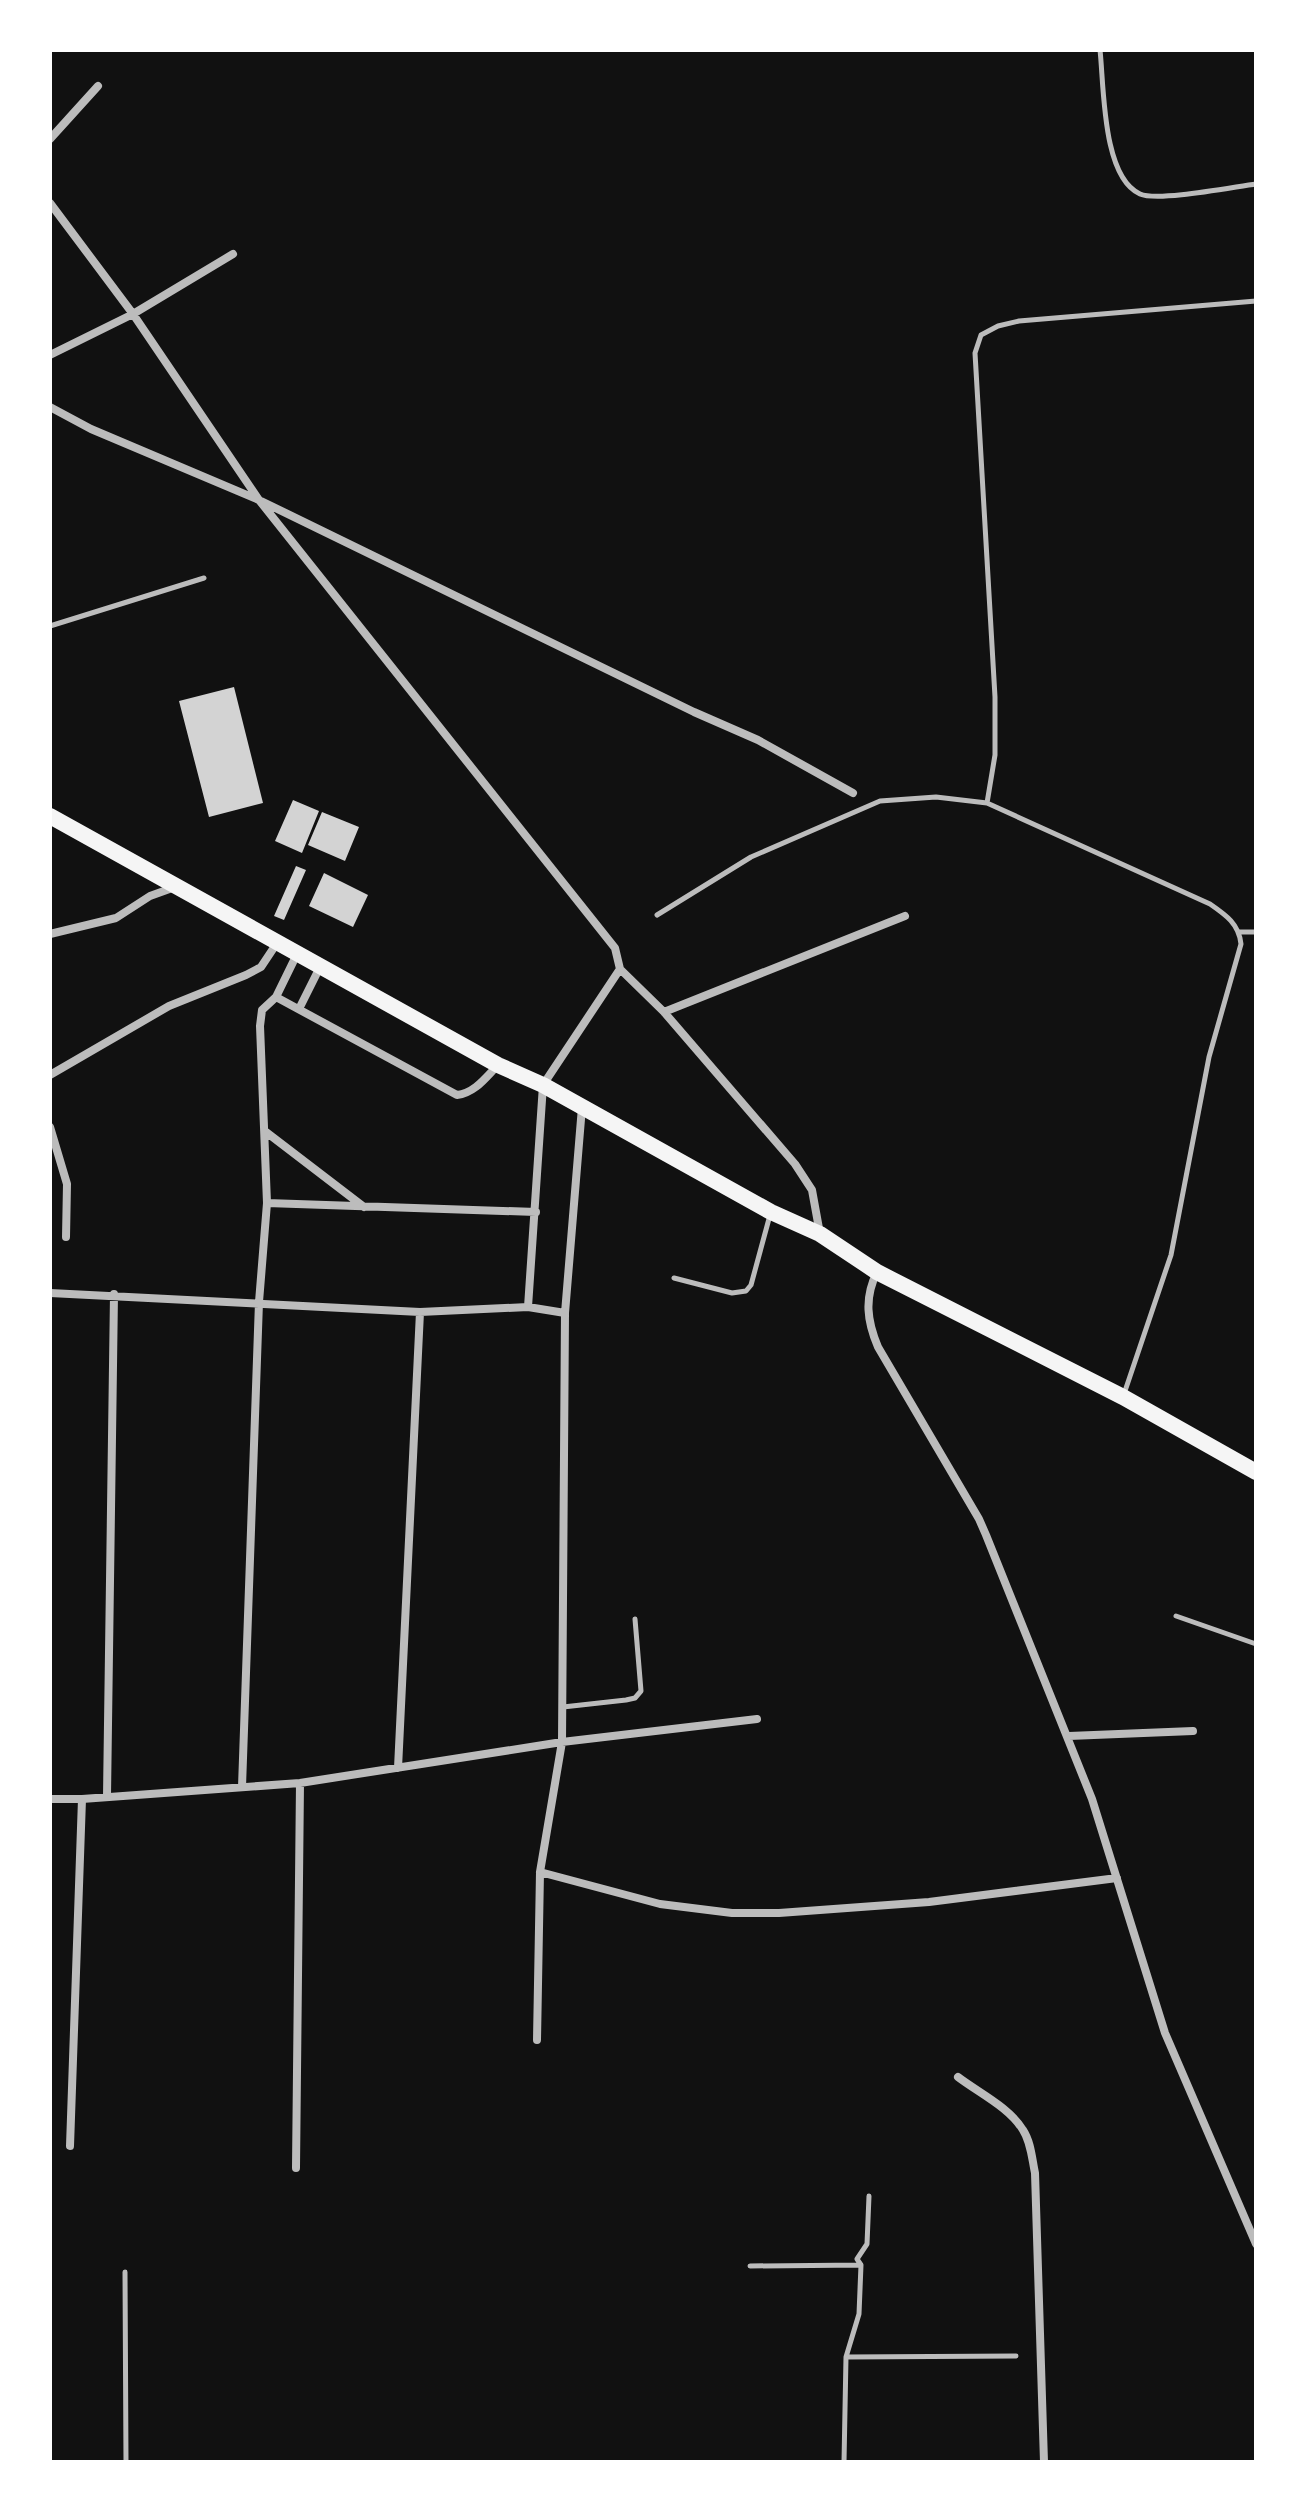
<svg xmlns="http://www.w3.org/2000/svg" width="1306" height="2512" font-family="'Exo 2',sans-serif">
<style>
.building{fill:#d3d3d3}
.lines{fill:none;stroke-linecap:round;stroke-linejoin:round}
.service{stroke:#bcbcbc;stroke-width:5}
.minor{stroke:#bcbcbc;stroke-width:8}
.primary{stroke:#f5f5f5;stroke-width:16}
</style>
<rect width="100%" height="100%" fill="#111"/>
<path class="building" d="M 234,687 L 263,803 L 209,817 L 179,701 Z
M 293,800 L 319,811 L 302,853 L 275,841 Z
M 322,812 L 359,827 L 345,861 L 308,845 Z
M 296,866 L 306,870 L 284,920 L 274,916 Z
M 324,873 L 368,895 L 353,927 L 309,906 Z"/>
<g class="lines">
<path class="service" d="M 1100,50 C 1104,85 1102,177 1140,194 C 1158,202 1233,187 1256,184
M 50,626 L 204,578
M 987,803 L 995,755 L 995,697 L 975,353 L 981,335 L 998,326 L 1019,321 L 1256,301
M 657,915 L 751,857 L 880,801 L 936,797 L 987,803 L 1210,904 C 1226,915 1239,924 1241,944 L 1209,1057 L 1171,1255 L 1124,1394
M 1240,932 L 1256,932
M 674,1278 L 732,1293 L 746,1291 L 751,1285 L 770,1215
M 1176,1616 L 1256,1644
M 563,1707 L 626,1700 L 635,1698 L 641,1691 L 635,1619
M 750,2266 L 861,2265
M 125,2272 L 126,2462
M 846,2357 L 1016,2356
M 844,2462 L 846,2357 L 859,2314 L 861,2265 L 857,2259 L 867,2244 L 869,2196"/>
<path class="minor" d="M 50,139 L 98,86
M 50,203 L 133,314 L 259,500 L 615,948 L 620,969 L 543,1085 L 528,1307
M 50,355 L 133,314 L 233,254
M 50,407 L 91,429 L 259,500 L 694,712 L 758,740 L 853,793
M 50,934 L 116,918 L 150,896 L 175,887
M 620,969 L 664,1012 L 795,1164 L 812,1190 L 820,1234
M 276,997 L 298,952
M 299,1009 L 321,965
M 664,1012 L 905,916
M 50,1075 L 169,1006 L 246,975 L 261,967 L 277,943
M 50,1127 L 67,1184 L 66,1237
M 266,1132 L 364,1207
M 267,1203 L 536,1212
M 877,1272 C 864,1298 867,1321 878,1347 L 979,1519 L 986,1535 L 1092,1799 L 1165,2033 L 1256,2244
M 50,1293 L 420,1312 L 528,1307 L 565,1313
M 1069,1736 L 1193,1731
M 398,1768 L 420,1312
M 242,1787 L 259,1302 L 267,1203 L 260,1026 L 262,1010 L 276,997 L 457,1095 C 475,1093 486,1077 498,1065
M 107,1796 L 114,1294
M 50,1799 L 82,1799 L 300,1783 L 562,1742 L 757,1719
M 540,1872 L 660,1904 L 732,1913 L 779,1913 L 929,1902 L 1117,1878
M 537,2040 L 540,1872 L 562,1742 L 565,1313 L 582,1107
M 958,2077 C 979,2093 1009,2107 1023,2130 C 1031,2142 1032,2159 1035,2173 L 1044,2462
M 70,2146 L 82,1799
M 296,2168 L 300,1783"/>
<path class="primary" d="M 50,816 L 498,1065 L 543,1085 L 771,1212 L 820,1234 L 877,1272 L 1123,1397 L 1256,1472"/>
</g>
<rect width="1306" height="2512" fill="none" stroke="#ffffff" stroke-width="104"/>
</svg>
